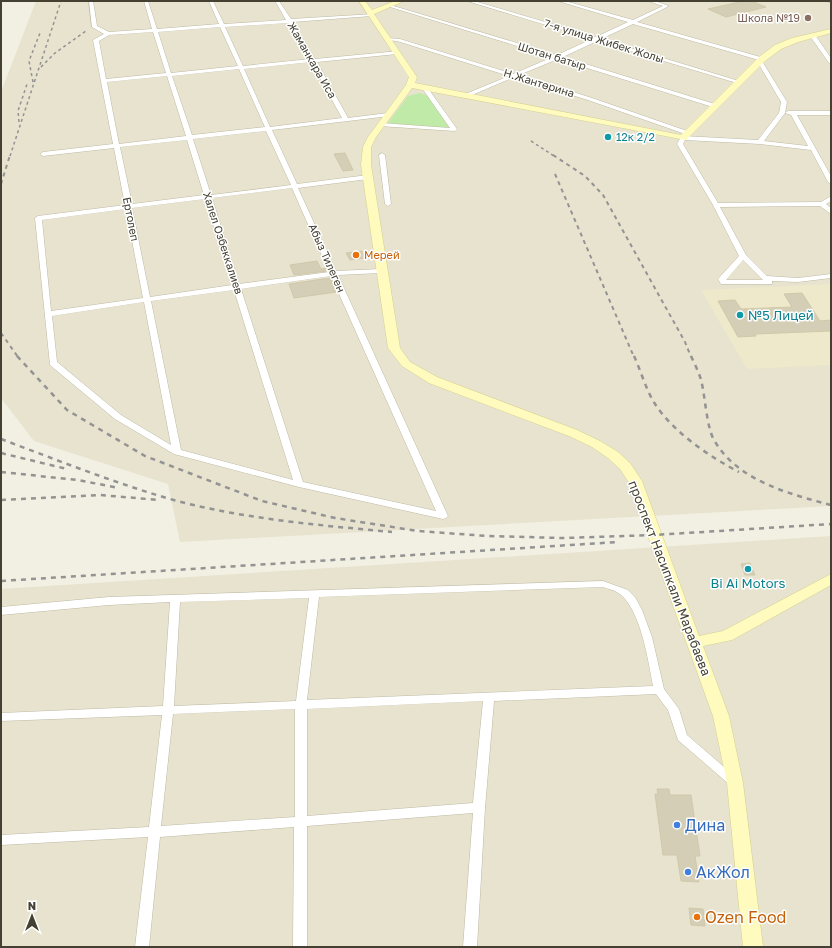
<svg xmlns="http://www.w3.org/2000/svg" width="832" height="948" font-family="'Golos Text',sans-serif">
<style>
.residential{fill:#e7e3cf}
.education{fill:#ede9ca}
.green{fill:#c0eaa7}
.building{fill:#d4ceb6;stroke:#d0c8a9}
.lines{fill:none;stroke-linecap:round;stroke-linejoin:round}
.street-casing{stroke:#bebaa4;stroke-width:1}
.secondary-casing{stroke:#d5d08e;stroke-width:1}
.street{fill:#fff;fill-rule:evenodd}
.secondary{fill:#fffbbf;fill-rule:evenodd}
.rail-far2{stroke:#939393;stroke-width:1.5;stroke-dasharray:3 3;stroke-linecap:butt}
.rail-far1{stroke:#939393;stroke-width:2;stroke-dasharray:4 4;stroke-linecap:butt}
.rail{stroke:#939393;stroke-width:2.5;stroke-dasharray:5 5;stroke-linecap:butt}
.education-dot{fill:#8d6e63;stroke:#fff;stroke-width:1.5}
.culture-dot{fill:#0f9aa8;stroke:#fff;stroke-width:1.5}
.food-dot{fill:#e8710a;stroke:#fff;stroke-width:1.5}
.shop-dot{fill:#3f7fe0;stroke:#fff;stroke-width:1.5}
.labels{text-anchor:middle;stroke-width:3;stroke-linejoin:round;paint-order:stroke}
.far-education-label{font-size:11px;fill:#785e54;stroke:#fff;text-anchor:end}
.far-street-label{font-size:11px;fill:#444032;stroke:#fff}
.far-culture-label{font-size:11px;fill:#0d838f;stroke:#fff;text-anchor:start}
.far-food-label{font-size:11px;fill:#c56008;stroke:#fff;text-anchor:start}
.culture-label{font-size:13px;fill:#0d838f;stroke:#fff;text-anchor:start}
.street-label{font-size:13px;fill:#444032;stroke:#fff}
.near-shop-label{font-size:16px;fill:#366cbe;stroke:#fff;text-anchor:start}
.near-food-label{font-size:16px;fill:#c56008;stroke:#fff;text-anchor:start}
</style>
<rect width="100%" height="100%" fill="#f2f0e2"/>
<path class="residential" d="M 36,1 L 831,1 L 831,506 L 180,542 L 168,484 L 34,441 L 1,398 L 1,92 Z
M 831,536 L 831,947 L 1,947 L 1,589 Z"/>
<path class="education" d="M 831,284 L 831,365 L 747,369 L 701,290 Z"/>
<path class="green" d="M 420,93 L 428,96 L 450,129 L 388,123 L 408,96 Z"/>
<path class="building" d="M 744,1 L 751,1 L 766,7 L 726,17 L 708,9 Z
M 345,153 L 353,170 L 343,171 L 334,154 Z
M 362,251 L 365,258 L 350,260 L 346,253 Z
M 317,261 L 321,269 L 325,268 L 327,271 L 294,275 L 290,265 Z
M 330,278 L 336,292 L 294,298 L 289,284 Z
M 802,293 L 820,321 L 831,320 L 831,331 L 755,334 L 756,336 L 738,337 L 718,301 L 735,300 L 741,309 L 792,307 L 784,294 Z
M 750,563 L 755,575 L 745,575 L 741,564 Z
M 657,789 L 669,789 L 670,795 L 691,795 L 700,856 L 695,856 L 699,882 L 681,881 L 677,855 L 663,855 L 655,794 L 658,794 Z
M 689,908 L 703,909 L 705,926 L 691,925 Z"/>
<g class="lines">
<defs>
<path id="street" d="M 89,1 L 93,1 L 97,26 L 109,32 L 152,29 L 144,1 L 148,1 L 157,29 L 219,24 L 209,1 L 213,1 L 224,24 L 286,20 L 275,1 L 279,1 L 291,19 L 374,14 L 374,15 L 372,16 L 292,22 L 315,59 L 399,51 L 399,53 L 397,54 L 317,62 L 348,118 L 388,113 L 390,114 L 390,116 L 272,130 L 297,184 L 368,175 L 371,177 L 368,179 L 298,188 L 336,271 L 381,269 L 385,271 L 381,273 L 338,275 L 448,516 L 446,518 L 443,519 L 299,487 L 174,454 L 115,419 L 50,365 L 35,218 L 38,216 L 125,205 L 114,148 L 43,156 L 40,154 L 43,152 L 113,144 L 93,40 L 104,34 L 92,27 ZM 288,23 L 310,59 L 243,66 L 225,27 ZM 220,27 L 238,66 L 171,73 L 158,32 ZM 153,32 L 166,73 L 106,79 L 99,41 L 109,35 ZM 311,62 L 342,118 L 270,127 L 244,69 ZM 239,69 L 265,127 L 192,135 L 172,76 ZM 167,76 L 186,136 L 119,144 L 107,82 ZM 266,131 L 291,185 L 211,195 L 193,139 ZM 187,140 L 204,195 L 132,204 L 120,147 ZM 292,188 L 329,272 L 239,284 L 212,198 ZM 205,199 L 232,285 L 150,297 L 132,208 ZM 126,209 L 143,298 L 51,311 L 42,220 ZM 331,276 L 436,511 L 303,482 L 241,289 ZM 234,290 L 293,480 L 181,450 L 151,301 ZM 144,302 L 171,445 L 121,415 L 57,362 L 52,316 Z
M 467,1 L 474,1 L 596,37 L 628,22 L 558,1 L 565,1 L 633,20 L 663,6 L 648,1 L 655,1 L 669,6 L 637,22 L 764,58 L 765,59 L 762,61 L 787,102 L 785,113 L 764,141 L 808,146 L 791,115 L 785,113 L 788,111 L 831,111 L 831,115 L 797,115 L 831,176 L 831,184 L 828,182 L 811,150 L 760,144 L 685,140 L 683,144 L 718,203 L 821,202 L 831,196 L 831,201 L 826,204 L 831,208 L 831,214 L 820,206 L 720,207 L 746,255 L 767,276 L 798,278 L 831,274 L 831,278 L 798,282 L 772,281 L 772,284 L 721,284 L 718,279 L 739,256 L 713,205 L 677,144 L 681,137 L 683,136 L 758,140 L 779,113 L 781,102 L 757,61 L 759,60 L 633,24 L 601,39 L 742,82 L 737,83 L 597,41 L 563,57 L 718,105 L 719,106 L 716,108 L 558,59 L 519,75 L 592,98 L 690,132 L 690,134 L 688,135 L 588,100 L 514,77 L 465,98 L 462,96 L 463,95 L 509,76 L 397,41 L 386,40 L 386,38 L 400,39 L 513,74 L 553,57 L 387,6 L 387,4 L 557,55 L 592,39 ZM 743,260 L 763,280 L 726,280 Z
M 828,1 L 831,1 L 831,2 L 828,2 Z
M 811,35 L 815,35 L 831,58 L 831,64 L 829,63 L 810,36 Z
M 425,86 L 427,87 L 457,129 L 455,131 L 379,126 L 379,124 L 381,123 L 450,128 L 422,88 Z
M 382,153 L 385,155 L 391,204 L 388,206 L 385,204 L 379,155 Z
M 603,581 L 628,590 L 635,597 L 642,610 L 652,637 L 664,689 L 679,709 L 687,735 L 738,779 L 740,782 L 738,785 L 734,787 L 730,785 L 678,740 L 668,710 L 656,694 L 494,701 L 485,808 L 477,947 L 463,947 L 473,813 L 307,826 L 307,947 L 293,947 L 294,827 L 160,837 L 149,947 L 135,947 L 148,837 L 1,845 L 1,835 L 149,827 L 162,715 L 1,721 L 1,713 L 163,706 L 170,602 L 109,605 L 1,615 L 1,607 L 109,597 ZM 603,587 C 608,589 615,590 620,594 C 641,611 648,660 653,686 L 307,700 L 319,597 ZM 309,598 L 296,701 L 174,706 L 180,602 ZM 483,701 L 473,803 L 307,816 L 307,709 ZM 295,709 L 295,817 L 161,826 L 173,714 Z"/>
<path id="secondary" d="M 359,1 L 365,1 L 372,10 L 395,1 L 404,1 L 374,14 L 417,77 L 415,83 L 681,135 L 759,57 L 775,45 L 792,38 L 831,29 L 831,33 L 798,42 L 781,49 L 765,61 L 686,140 L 412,88 L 376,137 L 371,147 L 371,165 L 400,348 L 410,362 L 437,377 L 577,430 L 600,441 L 618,452 L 630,463 L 642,481 L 699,636 L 723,631 L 831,574 L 831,585 L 732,640 L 703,646 L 729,716 L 743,783 L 763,947 L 743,947 L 727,783 L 713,716 L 628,481 L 620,469 L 608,458 L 592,447 L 569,436 L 429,383 L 402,366 L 388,348 L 361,165 L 363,147 L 368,137 L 406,85 L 409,77 Z"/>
</defs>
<use href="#street" class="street-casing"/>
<use href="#secondary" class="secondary-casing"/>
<use href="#street" class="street"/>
<use href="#secondary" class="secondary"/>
<path class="rail-far2" d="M 41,67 L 55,53 L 86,31
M 33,82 L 29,61 L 40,33
M 19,122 L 18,111 L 27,84
M 531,141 L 554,156
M 10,156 L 61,1"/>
<path class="rail-far1" d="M 553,155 L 585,176 L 603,195 L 685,342 L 691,357
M 555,174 L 634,357
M 1,184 L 10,155
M 1,333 L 18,357"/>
<path class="rail" d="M 17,356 L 67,410 L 145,456 L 262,501 L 335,518 L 418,531 L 487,536 L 563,538 L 654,535 L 831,524
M 634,356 C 641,371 646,390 655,404 C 673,432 710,457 739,472
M 691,356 C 695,365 700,374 702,384 C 705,398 707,426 713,438 C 735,480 789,494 831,505
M 1,439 C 57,460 112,482 170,499 C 242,519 318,525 392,532
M 1,453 L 67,469
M 1,472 L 78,480 L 119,488
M 1,500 L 100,495 L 159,500
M 1,581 L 618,542"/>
</g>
<circle class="education-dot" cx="808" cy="18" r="4"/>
<g class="culture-dot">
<circle cx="608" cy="137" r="4"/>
<circle cx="740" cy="315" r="4"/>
<circle cx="748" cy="569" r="4"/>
</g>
<g class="food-dot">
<circle cx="356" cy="255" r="4"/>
<circle cx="697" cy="917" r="4"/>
</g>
<g class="shop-dot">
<circle cx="677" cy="825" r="4"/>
<circle cx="688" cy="872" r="4"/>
</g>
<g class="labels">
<g class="far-education-label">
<text x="800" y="22">Школа №19</text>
</g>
<g class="far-street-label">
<text transform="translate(604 41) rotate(17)" y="4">7-я улица Жибек Жолы</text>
<text transform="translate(552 56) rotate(17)" y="4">Шотан батыр</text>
<text transform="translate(312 60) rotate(60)" y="4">Жаманкара Иса</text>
<text transform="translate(539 83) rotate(17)" y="4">Н.Жантөрина</text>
<text transform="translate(131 219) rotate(79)" y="4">Ертолеп</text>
<text transform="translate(223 243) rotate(72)" y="4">Халел Озбеккалиев</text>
<text transform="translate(327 258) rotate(66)" y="4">Абыз Тилеген</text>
</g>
<g class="far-culture-label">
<text x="616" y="141">12к 2/2</text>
</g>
<g class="far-food-label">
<text x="364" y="259">Мерей</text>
</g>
<g class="culture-label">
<text x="748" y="320">№5 Лицей</text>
<text x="748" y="588" text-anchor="middle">Bi Ai Motors</text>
</g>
<g class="street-label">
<text transform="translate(670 578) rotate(69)" y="5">проспект Насипкали Марабаева</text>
</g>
<g class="near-shop-label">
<text x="685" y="831">Дина</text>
<text x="696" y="878">АкЖол</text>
</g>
<g class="near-food-label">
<text x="705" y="923">Ozen Food</text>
</g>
</g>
<rect width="832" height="948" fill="none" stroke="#444032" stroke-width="4"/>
<g transform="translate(32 916)" stroke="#ffffff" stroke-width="3" paint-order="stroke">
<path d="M0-3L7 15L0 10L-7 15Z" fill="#444032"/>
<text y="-6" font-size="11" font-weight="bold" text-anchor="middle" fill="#444032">N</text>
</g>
</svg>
